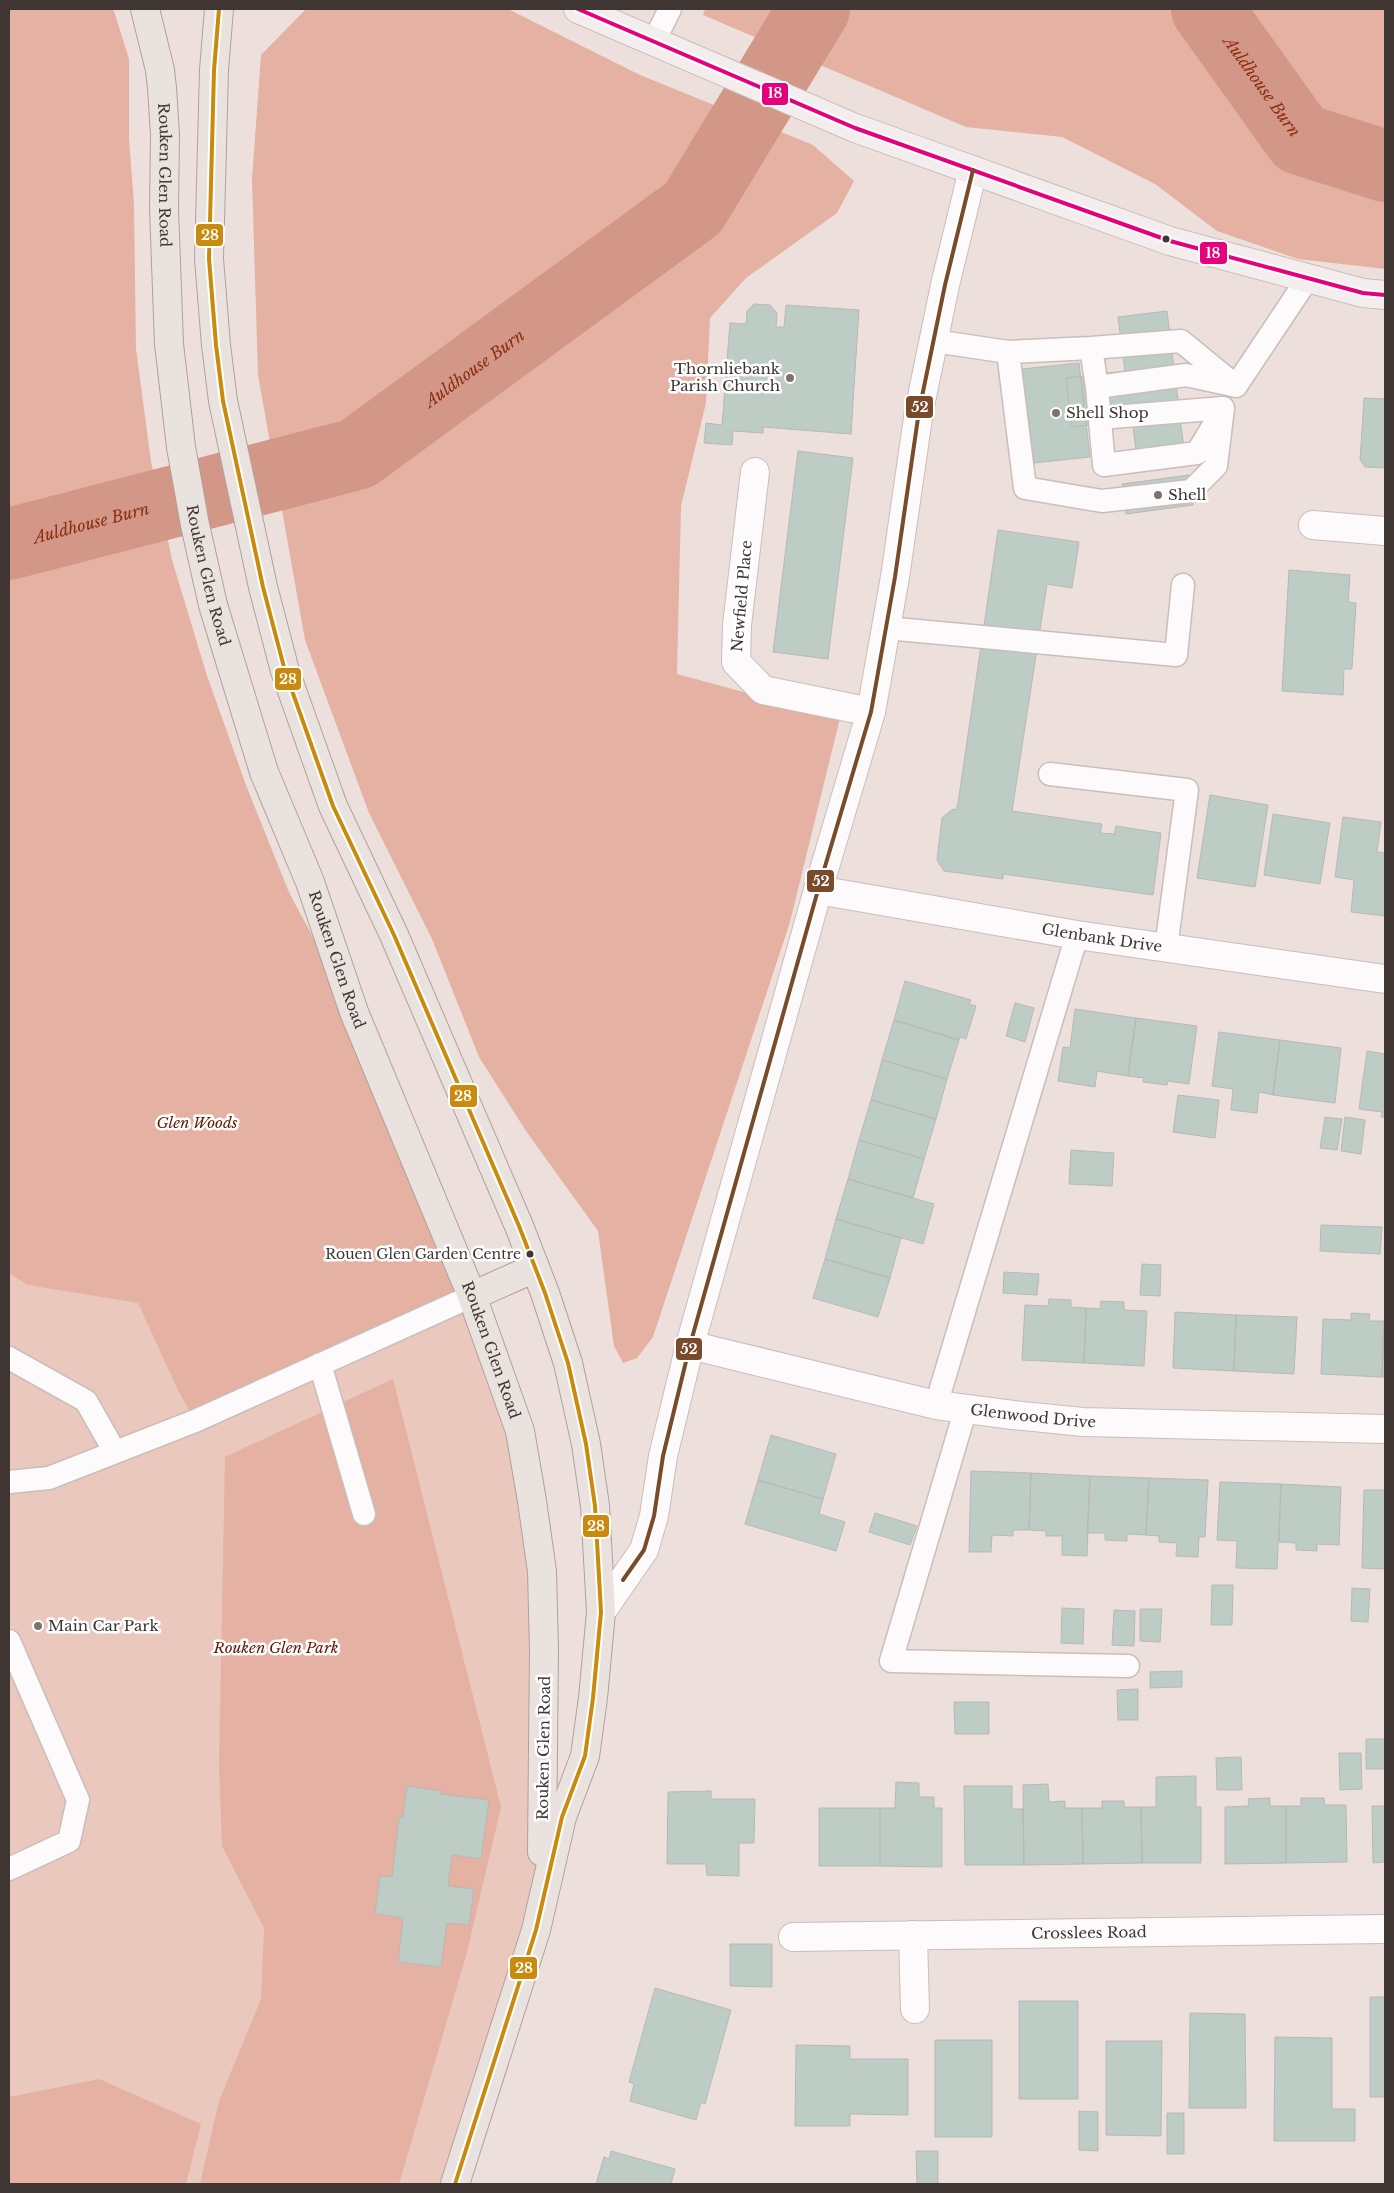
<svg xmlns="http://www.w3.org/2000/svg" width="1394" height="2193" font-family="'Libre Baskerville',serif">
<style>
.green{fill:#eac8be}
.forest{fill:#e4b1a3}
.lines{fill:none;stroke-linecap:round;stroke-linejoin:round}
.river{stroke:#d29787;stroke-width:72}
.building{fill:#bdccc5;stroke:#b9b8b5}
.service-casing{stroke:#c8beba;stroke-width:25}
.minor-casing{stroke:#c8beba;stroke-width:30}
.secondary-casing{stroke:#c8beba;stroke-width:30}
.primary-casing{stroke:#b0a09b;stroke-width:30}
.service{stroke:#fcfafa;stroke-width:22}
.minor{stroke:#fcfafa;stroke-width:28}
.secondary{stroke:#f3eeed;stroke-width:28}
.primary{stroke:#eae2df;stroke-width:28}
.bus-1-casing{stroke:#fff;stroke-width:8}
.bus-2-casing{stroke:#fff;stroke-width:8}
.bus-3-casing{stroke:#fff;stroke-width:8}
.bus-1{stroke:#e5007d;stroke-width:4}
.bus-2{stroke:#7a4b2a;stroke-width:4}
.bus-3{stroke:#c98a0d;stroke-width:4}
.bus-dot{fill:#3f3633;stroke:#fff;stroke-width:2}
.poi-dot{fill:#7c726e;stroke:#fff;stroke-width:2}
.labels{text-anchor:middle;stroke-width:5;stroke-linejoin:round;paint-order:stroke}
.bus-label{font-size:14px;fill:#3f3633;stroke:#fff;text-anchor:end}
.street-label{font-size:15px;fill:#3f3633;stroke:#fff}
.poi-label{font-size:15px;fill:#3f3633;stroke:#fff;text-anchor:start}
.park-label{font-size:15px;font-style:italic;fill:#621a03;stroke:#fff}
.water-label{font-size:16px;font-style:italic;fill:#8c2d0f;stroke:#fff}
.line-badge{stroke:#fff;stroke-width:2}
.badge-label{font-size:14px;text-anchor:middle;font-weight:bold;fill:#fff}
</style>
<rect width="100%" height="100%" fill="#ede0dc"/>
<path class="green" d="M 9,9 L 69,9 L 136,349 L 151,462 L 172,560 L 207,676 L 247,788 L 289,891 L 500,1373 L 544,1649 L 536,1930 L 455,2184 L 9,2184 Z"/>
<path class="forest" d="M 9,9 L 112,9 L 114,11 L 129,59 L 129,138 L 134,204 L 136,349 L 151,462 L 172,560 L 207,676 L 247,788 L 288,891 L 354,1012 L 472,1296 L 195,1421 L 178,1390 L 138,1303 L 28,1285 L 9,1273 Z
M 306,9 L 508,9 L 640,75 L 813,145 L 854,181 L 837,213 L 746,278 L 710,318 L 706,403 L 681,506 L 677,674 L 840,718 L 790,922 L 653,1337 L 637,1358 L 623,1363 L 614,1346 L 598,1231 L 526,1131 L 479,1057 L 432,939 L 369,813 L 305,640 L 258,375 L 252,179 L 261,55 Z
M 705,9 L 1385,9 L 1385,269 L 1298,259 L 1217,231 L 1155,184 L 1062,137 L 966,127 L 703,15 Z
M 393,1379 L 501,1807 L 466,1956 L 399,2184 L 200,2184 L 219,2101 L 261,1999 L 264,1928 L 222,1846 L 219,1765 L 225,1457 Z
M 99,2079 L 201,2124 L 186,2184 L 9,2184 L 9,2097 Z"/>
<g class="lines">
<g class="river">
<path id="s1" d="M 1207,9 L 1300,139 L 1385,166"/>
<path id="s2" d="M 9,544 L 357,454 L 693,208 L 814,9"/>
</g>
</g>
<path class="building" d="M 754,304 L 770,305 L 777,313 L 776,327 L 784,327 L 786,305 L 859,310 L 851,434 L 763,427 L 763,433 L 733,431 L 732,445 L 704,443 L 706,423 L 722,425 L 730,323 L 746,324 L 747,311 Z
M 1167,311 L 1186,466 L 1139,472 L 1132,420 L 1072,427 L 1066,378 L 1125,371 L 1118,317 Z
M 1079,363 L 1090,457 L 1034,463 L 1022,369 Z
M 1364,398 L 1385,399 L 1385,468 L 1365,467 L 1360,460 Z
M 798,451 L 853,458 L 828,659 L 773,652 Z
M 1189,475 L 1193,505 L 1126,514 L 1122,484 Z
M 998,530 L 1079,542 L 1072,588 L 1047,584 L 1012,811 L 1102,824 L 1100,833 L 1114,834 L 1116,826 L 1161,833 L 1153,895 L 1003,874 L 1003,879 L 944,871 L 937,860 L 942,818 L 953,809 L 956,810 L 958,803 Z
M 1289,570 L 1350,575 L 1348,602 L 1356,603 L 1352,669 L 1344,669 L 1343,695 L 1282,691 Z
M 1210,795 L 1268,805 L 1255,887 L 1197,878 Z
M 1273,814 L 1330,823 L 1320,884 L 1264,875 Z
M 1343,817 L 1381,822 L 1377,852 L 1385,853 L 1385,916 L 1351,912 L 1354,880 L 1335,877 Z
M 905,981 L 971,1000 L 969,1004 L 976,1006 L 966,1039 L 960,1037 L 959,1040 L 894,1020 Z
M 1015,1003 L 1034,1008 L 1025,1042 L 1006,1036 Z
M 1075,1009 L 1136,1018 L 1128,1076 L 1097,1071 L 1095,1087 L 1058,1081 L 1063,1047 L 1070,1048 Z
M 1136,1018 L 1197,1026 L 1189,1084 L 1168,1081 L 1167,1085 L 1143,1082 L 1144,1078 L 1128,1076 Z
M 894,1020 L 959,1040 L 947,1079 L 882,1060 Z
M 1219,1032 L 1280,1040 L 1273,1095 L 1259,1092 L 1257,1113 L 1231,1110 L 1233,1089 L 1212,1086 Z
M 1280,1040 L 1341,1048 L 1335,1103 L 1273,1095 Z
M 1367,1051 L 1385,1054 L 1385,1117 L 1381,1117 L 1382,1112 L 1359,1109 Z
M 882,1060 L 947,1079 L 936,1119 L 871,1100 Z
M 1178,1095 L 1219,1100 L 1215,1138 L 1173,1132 Z
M 871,1100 L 936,1119 L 924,1159 L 859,1140 Z
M 1325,1117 L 1342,1119 L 1337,1150 L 1320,1148 Z
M 1345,1117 L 1365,1120 L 1361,1154 L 1341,1151 Z
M 859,1140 L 924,1159 L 913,1198 L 848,1179 Z
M 1071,1150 L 1114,1153 L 1112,1186 L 1069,1184 Z
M 848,1179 L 934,1204 L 923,1244 L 836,1219 Z
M 836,1219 L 901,1238 L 890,1278 L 825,1259 Z
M 1321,1225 L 1382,1227 L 1380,1254 L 1320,1251 Z
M 825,1259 L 890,1278 L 878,1317 L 813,1298 Z
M 1142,1264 L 1161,1265 L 1160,1296 L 1140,1295 Z
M 1004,1272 L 1039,1274 L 1037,1295 L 1003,1293 Z
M 1049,1299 L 1071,1300 L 1071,1307 L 1086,1308 L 1084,1363 L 1022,1360 L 1025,1305 L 1048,1306 Z
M 1101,1301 L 1124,1302 L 1124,1310 L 1147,1311 L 1144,1366 L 1084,1363 L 1086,1308 L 1100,1309 Z
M 1175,1312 L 1236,1315 L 1234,1371 L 1173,1368 Z
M 1351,1313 L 1370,1314 L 1369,1321 L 1384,1321 L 1382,1377 L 1321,1374 L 1323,1319 L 1351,1320 Z
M 1236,1315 L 1297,1317 L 1294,1374 L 1234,1371 Z
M 1384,1321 L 1385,1321 L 1385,1377 L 1382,1377 Z
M 771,1435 L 836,1454 L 823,1499 L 758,1480 Z
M 971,1471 L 1031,1473 L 1029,1530 L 1013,1530 L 1013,1536 L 992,1535 L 991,1552 L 969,1552 Z
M 1031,1473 L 1090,1476 L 1087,1556 L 1062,1555 L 1062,1536 L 1046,1536 L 1046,1531 L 1029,1530 Z
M 1090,1476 L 1149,1478 L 1146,1535 L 1127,1534 L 1127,1541 L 1105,1540 L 1105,1533 L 1087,1533 Z
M 1149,1478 L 1208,1480 L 1205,1537 L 1199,1537 L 1198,1557 L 1176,1556 L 1177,1543 L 1159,1542 L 1159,1536 L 1146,1535 Z
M 758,1480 L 823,1499 L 819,1514 L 845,1522 L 836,1551 L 745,1524 Z
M 1220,1482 L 1281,1484 L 1277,1569 L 1236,1568 L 1237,1541 L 1217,1540 Z
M 1281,1484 L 1341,1487 L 1339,1545 L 1317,1544 L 1317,1551 L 1296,1550 L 1296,1543 L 1279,1542 Z
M 1364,1490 L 1385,1490 L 1385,1578 L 1385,1569 L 1362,1568 Z
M 875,1513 L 917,1526 L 910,1545 L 869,1532 Z
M 1212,1585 L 1233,1585 L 1232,1625 L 1211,1625 Z
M 1352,1588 L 1370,1589 L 1368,1622 L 1351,1621 Z
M 1062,1608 L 1084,1609 L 1083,1644 L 1061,1643 Z
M 1140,1609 L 1162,1609 L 1160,1642 L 1140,1641 Z
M 1114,1610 L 1135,1611 L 1134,1646 L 1112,1645 Z
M 1182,1671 L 1182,1687 L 1150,1688 L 1150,1672 Z
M 1138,1689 L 1138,1720 L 1118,1720 L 1117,1690 Z
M 954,1702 L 989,1702 L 989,1734 L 955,1734 Z
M 1366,1739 L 1385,1739 L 1385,1769 L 1366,1769 Z
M 1339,1753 L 1361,1753 L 1362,1789 L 1340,1790 Z
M 1241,1757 L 1242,1790 L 1217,1790 L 1216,1758 Z
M 1196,1776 L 1196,1807 L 1201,1807 L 1201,1863 L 1142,1863 L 1141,1807 L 1156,1807 L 1156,1777 Z
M 896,1782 L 919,1783 L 919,1797 L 934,1797 L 934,1808 L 942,1808 L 942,1867 L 880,1866 L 880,1808 L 895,1808 Z
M 1048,1784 L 1049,1802 L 1065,1801 L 1065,1808 L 1082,1808 L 1083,1864 L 1024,1865 L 1023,1785 Z
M 407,1786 L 441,1791 L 441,1794 L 489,1800 L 481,1859 L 452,1855 L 448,1886 L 474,1889 L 469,1925 L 447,1923 L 441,1967 L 398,1962 L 403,1918 L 375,1914 L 380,1876 L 392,1877 L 399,1817 L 403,1817 Z
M 964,1786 L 1012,1786 L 1012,1809 L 1023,1809 L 1024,1865 L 965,1865 Z
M 711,1791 L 711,1799 L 755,1799 L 754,1843 L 739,1843 L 739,1876 L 707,1875 L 706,1864 L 667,1864 L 668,1792 Z
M 1270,1798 L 1270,1806 L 1286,1806 L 1286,1863 L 1225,1864 L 1225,1807 L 1249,1806 L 1248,1799 Z
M 1301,1798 L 1324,1798 L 1325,1805 L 1346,1805 L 1347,1862 L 1286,1863 L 1286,1806 L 1301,1806 Z
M 1102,1801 L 1124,1801 L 1124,1807 L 1141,1807 L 1142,1863 L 1083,1864 L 1082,1808 L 1102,1808 Z
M 1372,1806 L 1385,1806 L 1385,1862 L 1373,1863 Z
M 819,1808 L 880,1808 L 880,1866 L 819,1866 Z
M 730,1944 L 772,1944 L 772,1987 L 730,1986 Z
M 655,1988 L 731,2010 L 705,2104 L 701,2102 L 696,2120 L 630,2101 L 634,2084 L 629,2082 Z
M 1370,1997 L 1385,1997 L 1385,2097 L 1370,2097 Z
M 1019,2001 L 1078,2001 L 1078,2099 L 1019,2099 Z
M 1190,2013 L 1245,2014 L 1246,2108 L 1189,2108 Z
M 1275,2037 L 1332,2038 L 1332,2109 L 1355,2109 L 1355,2141 L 1274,2141 Z
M 935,2040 L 992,2040 L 992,2137 L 935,2137 Z
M 1106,2041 L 1162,2041 L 1161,2136 L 1106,2135 Z
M 796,2045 L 850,2046 L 850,2059 L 908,2059 L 908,2115 L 850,2114 L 850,2126 L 795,2126 Z
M 1079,2111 L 1098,2112 L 1098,2151 L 1079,2150 Z
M 1167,2113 L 1184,2113 L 1184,2154 L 1167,2154 Z
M 611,2151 L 675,2169 L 671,2184 L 596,2184 L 604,2157 L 609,2159 Z
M 916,2151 L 938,2151 L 938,2184 L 917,2184 Z"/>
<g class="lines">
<defs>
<path id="service" d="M 654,41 L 670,9
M 934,341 L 1008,352 L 1091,348 L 1181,341 L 1236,386 L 1308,278
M 1091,348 L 1097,387 L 1186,375 L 1232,385
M 1008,352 L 1025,488 L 1102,501 L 1191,491 L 1216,466 L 1223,408 L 1100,418
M 1097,387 L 1104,465 L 1197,453 L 1219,416
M 886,628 L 1176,655 L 1183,585
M 1050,774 L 1187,790 L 1166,948
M 9,1358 L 86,1401 L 115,1452
M 320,1364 L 364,1514
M 936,1405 L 1077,935
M 966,1408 L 891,1661 L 1128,1666
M 9,1482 L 49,1478 L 195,1421 L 472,1296
M 9,1641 L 78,1800 L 69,1841 L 9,1869"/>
<g id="minor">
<path d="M 755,472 L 737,625 L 736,662 L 763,690 L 871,712"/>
<path d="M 1313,525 L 1385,531"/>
<path id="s3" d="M 818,890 L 1077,935 L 1385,979"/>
<path id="s4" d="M 690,1345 L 936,1405 L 1013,1415 L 1083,1422 L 1385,1429"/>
<path d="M 601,1612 L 644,1550 L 654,1516 L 663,1456 L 690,1345 L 818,890 L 871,712 L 895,577 L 919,411 L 945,285 L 973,170"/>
<path d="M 913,1935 L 915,2009"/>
<path id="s5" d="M 793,1937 L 1385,1929"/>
</g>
<path id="secondary" d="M 578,9 L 855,128 L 1170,241 L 1363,293 L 1385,295"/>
<g id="primary">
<path id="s6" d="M 145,9 L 160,70 L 162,88 L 165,135 L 164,209 L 169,344 L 181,447 L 195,525 L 213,605 L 264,772 L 310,882 L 354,1012 L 472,1296 L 520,1431 L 532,1501 L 542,1571 L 544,1649 L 542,1852"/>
<path d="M 219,9 L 214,70 L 209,259 L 216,345 L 223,401 L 263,587 L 285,671 L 333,806 L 394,935 L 519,1226 L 545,1293 L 568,1363 L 586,1444 L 595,1506 L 601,1612 L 593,1698 L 585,1756 L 562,1817 L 536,1930 L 455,2184"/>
<path d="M 472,1296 L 535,1268"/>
</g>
</defs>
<use href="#service" class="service-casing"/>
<use href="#minor" class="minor-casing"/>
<use href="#secondary" class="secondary-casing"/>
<use href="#primary" class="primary-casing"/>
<use href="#service" class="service"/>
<use href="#minor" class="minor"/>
<use href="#secondary" class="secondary"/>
<use href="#primary" class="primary"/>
<defs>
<path id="bus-1" d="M 578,9 L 855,128 L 1170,241 L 1363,293 L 1385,295"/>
<path id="bus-2" d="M 623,1580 L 644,1550 L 654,1516 L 663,1456 L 690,1345 L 818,890 L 871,712 L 895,577 L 919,411 L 945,285 L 973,170"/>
<path id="bus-3" d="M 219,9 L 214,70 L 209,259 L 216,345 L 223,401 L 263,587 L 285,671 L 333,806 L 394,935 L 519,1226 L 545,1293 L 568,1363 L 586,1444 L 595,1506 L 601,1612 L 593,1698 L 585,1756 L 562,1817 L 536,1930 L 455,2184"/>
</defs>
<use href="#bus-1" class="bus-1-casing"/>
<use href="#bus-2" class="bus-2-casing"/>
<use href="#bus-3" class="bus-3-casing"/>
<use href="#bus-1" class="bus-1"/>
<use href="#bus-2" class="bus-2"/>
<use href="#bus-3" class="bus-3"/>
</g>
<g class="bus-dot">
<circle cx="1166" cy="239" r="4.5"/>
<circle cx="530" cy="1254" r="4.5"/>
</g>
<g class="poi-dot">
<circle cx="790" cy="378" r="5"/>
<circle cx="1056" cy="413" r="5"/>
<circle cx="1158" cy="495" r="5"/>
<circle cx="38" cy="1626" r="5"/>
</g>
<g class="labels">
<g class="bus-label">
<text x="521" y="1259">Rouen Glen Garden Centre</text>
</g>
<g class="street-label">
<text dy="5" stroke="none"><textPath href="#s6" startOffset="168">Rouken Glen Road</textPath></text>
<text dy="5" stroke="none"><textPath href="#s6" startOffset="572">Rouken Glen Road</textPath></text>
<text transform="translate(742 596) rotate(-85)" y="5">Newfield Place</text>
<text dy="5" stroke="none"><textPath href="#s3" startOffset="288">Glenbank Drive</textPath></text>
<text dy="5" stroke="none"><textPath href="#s6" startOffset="978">Rouken Glen Road</textPath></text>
<text dy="5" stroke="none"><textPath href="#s6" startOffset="1398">Rouken Glen Road</textPath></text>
<text dy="5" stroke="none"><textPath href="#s4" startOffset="351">Glenwood Drive</textPath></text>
<text transform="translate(544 1748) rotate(-89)" y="5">Rouken Glen Road</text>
<text dy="5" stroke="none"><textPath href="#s5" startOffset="296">Crosslees Road</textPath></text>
</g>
<g class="poi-label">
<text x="780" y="374" text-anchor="end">Thornliebank<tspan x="780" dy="17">Parish Church</tspan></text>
<text x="1066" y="418">Shell Shop</text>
<text x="1168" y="500">Shell</text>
<text x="48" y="1631">Main Car Park</text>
</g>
<g class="park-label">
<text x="197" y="1128">Glen Woods</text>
<text x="276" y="1653">Rouken Glen Park</text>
</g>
<g class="water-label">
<text dy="6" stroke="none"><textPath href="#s1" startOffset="95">Auldhouse Burn</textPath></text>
<text dy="6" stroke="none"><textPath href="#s2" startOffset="505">Auldhouse Burn</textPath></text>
<text dy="6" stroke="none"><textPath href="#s2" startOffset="85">Auldhouse Burn</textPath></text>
</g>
</g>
<g class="line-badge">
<rect x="761" y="82" width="28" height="24" rx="5" fill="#e5007d"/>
<rect x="195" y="223" width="29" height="24" rx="5" fill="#c98a0d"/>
<rect x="1199" y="241" width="29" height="24" rx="5" fill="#e5007d"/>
<rect x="905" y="395" width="29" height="24" rx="5" fill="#7a4b2a"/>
<rect x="274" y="667" width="28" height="24" rx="5" fill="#c98a0d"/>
<rect x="806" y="869" width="29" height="24" rx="5" fill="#7a4b2a"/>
<rect x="449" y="1084" width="29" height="24" rx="5" fill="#c98a0d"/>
<rect x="675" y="1337" width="28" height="24" rx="5" fill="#7a4b2a"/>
<rect x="582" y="1514" width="28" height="24" rx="5" fill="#c98a0d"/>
<rect x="509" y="1956" width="29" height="24" rx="5" fill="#c98a0d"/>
</g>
<g class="badge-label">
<text x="775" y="98">18</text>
<text x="210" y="240">28</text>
<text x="1213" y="258">18</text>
<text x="920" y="412">52</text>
<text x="288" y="684">28</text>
<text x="821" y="886">52</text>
<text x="463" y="1101">28</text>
<text x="689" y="1354">52</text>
<text x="596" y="1531">28</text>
<text x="524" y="1973">28</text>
</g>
<rect width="1394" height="2193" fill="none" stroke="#3f3633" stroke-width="20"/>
</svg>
